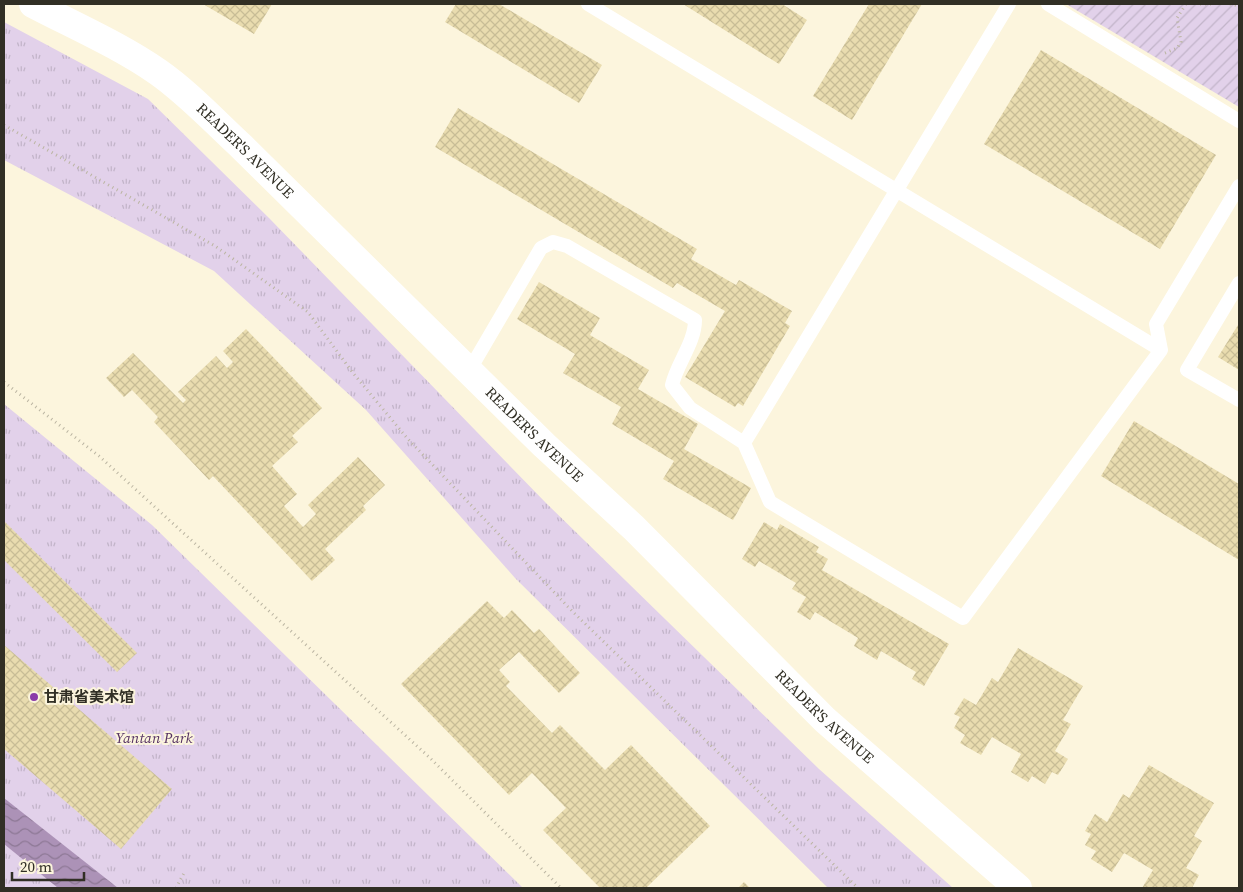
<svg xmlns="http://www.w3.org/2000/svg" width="1243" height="892" font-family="'Source Serif 4','Noto Sans SC',serif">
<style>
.grass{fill:url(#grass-tufts)}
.garden{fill:url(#garden-furrows)}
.water{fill:url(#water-waves)}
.building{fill:url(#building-cross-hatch)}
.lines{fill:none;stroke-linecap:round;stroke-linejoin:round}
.path{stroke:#bbb5a2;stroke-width:3;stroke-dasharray:1 4;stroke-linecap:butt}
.service{stroke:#fff;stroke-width:14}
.secondary{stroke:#fff;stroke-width:28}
.poi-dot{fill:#8b3aa9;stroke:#fcf5dd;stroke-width:2}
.labels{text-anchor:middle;stroke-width:4;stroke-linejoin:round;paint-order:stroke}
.street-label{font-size:15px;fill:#312f25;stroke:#fcf5dd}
.poi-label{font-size:15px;font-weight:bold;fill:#312f25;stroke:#fcf5dd;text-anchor:start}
.park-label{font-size:15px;font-style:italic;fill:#563264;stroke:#fcf5dd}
</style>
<defs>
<pattern id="grass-tufts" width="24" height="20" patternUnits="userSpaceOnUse" patternTransform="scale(1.25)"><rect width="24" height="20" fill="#e2d1ea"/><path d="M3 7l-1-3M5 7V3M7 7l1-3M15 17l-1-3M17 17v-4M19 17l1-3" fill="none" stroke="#c2b4c9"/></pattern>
<pattern id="garden-furrows" width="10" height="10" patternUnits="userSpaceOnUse" patternTransform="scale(1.25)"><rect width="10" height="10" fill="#e2d1ea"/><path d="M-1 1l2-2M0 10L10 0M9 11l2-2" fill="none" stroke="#c2b4c9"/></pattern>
<pattern id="water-waves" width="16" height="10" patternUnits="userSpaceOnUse" patternTransform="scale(1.25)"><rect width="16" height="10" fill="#ac92b7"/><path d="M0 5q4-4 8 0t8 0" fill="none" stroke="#8d7895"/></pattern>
<pattern id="building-cross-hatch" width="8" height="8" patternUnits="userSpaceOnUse" patternTransform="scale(1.25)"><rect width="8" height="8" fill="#e9dcaf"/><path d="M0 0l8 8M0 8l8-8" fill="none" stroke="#c8bd96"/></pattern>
</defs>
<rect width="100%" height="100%" fill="#fcf5dd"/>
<path class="grass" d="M 4,22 L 148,99 L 269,218 L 546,503 L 819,769 L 953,888 L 828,888 L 515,578 L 366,410 L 214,271 L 4,160 Z
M 4,404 L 152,525 L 523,888 L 4,888 Z"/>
<path class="garden" d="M 1066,4 L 1239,4 L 1239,107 Z"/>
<path class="water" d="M 4,798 L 118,888 L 58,888 L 4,844 Z"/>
<path class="building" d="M 203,4 L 272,4 L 254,34 Z
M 456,4 L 499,4 L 602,65 L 579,103 L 445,22 Z
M 683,4 L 782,4 L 807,20 L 779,64 Z
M 869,4 L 922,4 L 852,120 L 813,96 Z
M 1041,50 L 1216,155 L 1160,249 L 984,144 Z
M 458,108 L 697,249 L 691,259 L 736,285 L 739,280 L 792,311 L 785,323 L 790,326 L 743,406 L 738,403 L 735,407 L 685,377 L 725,311 L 677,283 L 673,288 L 435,147 Z
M 539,282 L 600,318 L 590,335 L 649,370 L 638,389 L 698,424 L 684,449 L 751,488 L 733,520 L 663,479 L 674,461 L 612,424 L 621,407 L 563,373 L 575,354 L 517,319 Z
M 1238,325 L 1239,326 L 1239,370 L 1218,357 Z
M 246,329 L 322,408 L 292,436 L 298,442 L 272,466 L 297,494 L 284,506 L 303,527 L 316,514 L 308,505 L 358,457 L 385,485 L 363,506 L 366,510 L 325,549 L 335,560 L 312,581 L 213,476 L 209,480 L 154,422 L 158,417 L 132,390 L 124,397 L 106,378 L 133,353 L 183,403 L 186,400 L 178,392 L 216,356 L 227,368 L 233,362 L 223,351 Z
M 1134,421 L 1239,484 L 1239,560 L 1101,476 Z
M 4,521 L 137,653 L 117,672 L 4,560 Z
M 764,522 L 777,530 L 780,524 L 819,547 L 816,552 L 828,559 L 822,570 L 949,644 L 924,686 L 912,679 L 916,672 L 881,651 L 877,660 L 854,646 L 858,638 L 815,612 L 810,620 L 797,612 L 806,597 L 792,589 L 796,583 L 759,561 L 755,567 L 742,559 Z
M 487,601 L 504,618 L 512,610 L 534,633 L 539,629 L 580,673 L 559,693 L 519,652 L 499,670 L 510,682 L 506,686 L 552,733 L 560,725 L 605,770 L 631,745 L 710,826 L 646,888 L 600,888 L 543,830 L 566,808 L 532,773 L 509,795 L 401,684 Z
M 4,645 L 172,789 L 121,849 L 4,749 Z
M 1018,648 L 1083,686 L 1063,720 L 1071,724 L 1055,751 L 1068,759 L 1058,775 L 1052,772 L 1045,784 L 1032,776 L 1028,782 L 1011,772 L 1021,754 L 992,737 L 981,755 L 960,743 L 965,735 L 954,728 L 960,717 L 954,714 L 964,698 L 976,705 L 992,678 L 998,682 Z
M 1149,765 L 1214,803 L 1194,836 L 1202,841 L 1186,868 L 1199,875 L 1192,888 L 1142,888 L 1153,870 L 1124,853 L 1112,872 L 1091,859 L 1096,851 L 1085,845 L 1091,834 L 1085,831 L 1095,814 L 1107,822 L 1123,794 L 1129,798 Z
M 744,882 L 750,888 L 738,888 Z"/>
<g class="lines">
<path class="path" d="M 1200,4 L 1211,4
M 1230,4 L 1239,6
M 1165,53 L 1177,48 L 1181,42 L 1177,18 L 1186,4
M 4,125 L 215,246 L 308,312 L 353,373 L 407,438 L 573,612 L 858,888
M 4,382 L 99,456 L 429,757 L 561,888
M 176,888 L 184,873"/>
<path class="service" d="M 588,4 L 1161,350
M 1009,4 L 744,443 L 770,502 L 963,618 L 1161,350 L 1156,324 L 1239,186
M 1048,4 L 1239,121
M 1239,283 L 1187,370 L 1239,400
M 469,371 L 541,248 L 553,242 L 567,246 L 695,320 C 695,343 677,363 672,385 L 690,408 L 744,443"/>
<path class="secondary" id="s1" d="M 33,4 C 75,26 119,45 158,72 C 188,93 214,121 241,146 L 544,445 L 634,528 L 825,720 L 1018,888"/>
</g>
<circle class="poi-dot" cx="34" cy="697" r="5"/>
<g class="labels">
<g class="street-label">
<text dy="5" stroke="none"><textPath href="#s1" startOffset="260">READER'S AVENUE</textPath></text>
<text dy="5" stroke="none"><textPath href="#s1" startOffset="665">READER'S AVENUE</textPath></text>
<text dy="5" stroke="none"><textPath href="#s1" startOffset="1070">READER'S AVENUE</textPath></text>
</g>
<g class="poi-label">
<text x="44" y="702">甘肃省美术馆</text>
</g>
<g class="park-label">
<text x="154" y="743">Yantan Park</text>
</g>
</g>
<rect width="1243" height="892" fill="none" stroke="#312f25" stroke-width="10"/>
<path d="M12 872v8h72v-8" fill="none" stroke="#312f25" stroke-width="2.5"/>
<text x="20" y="872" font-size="15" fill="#312f25" stroke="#fcf5dd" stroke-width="4" paint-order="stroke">20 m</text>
</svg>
